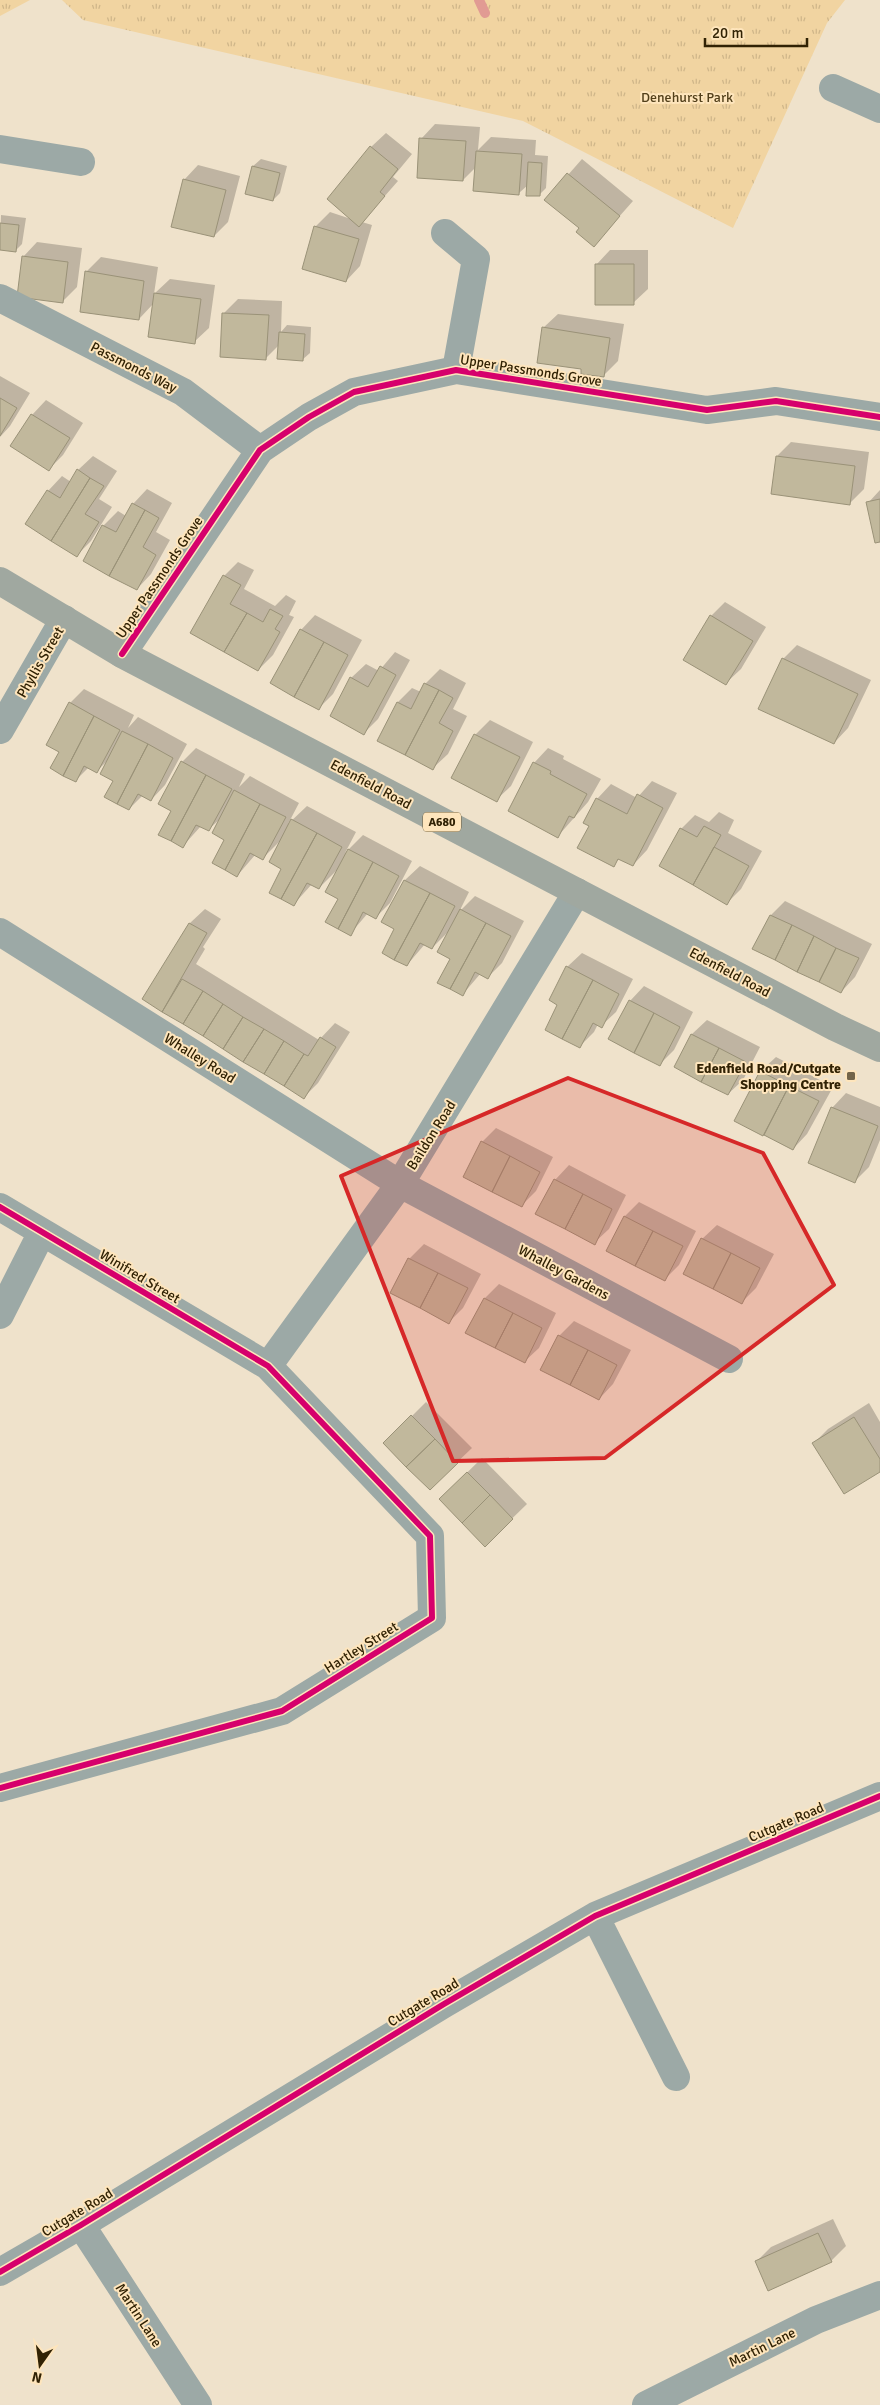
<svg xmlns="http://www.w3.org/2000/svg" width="880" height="2405" font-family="Signika,sans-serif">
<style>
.park{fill:url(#park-tufts)}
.shadow{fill:#0003}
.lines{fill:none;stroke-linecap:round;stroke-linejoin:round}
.stream{stroke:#e19b93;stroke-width:10}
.building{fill:#c1b89c;stroke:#9a9278}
.minor{stroke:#9ca9a6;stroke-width:28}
.major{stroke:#a0a8a0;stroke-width:28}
.cycleway-casing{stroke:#fee5bc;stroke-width:9}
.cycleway{stroke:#d6006c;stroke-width:6}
.marked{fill:#d62828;fill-opacity:0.2;stroke:#d62828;stroke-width:4;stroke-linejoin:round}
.poi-dot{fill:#74654a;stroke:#fee5bc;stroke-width:2}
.labels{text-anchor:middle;stroke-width:4;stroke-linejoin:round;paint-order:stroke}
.shield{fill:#fee5bc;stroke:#6e5c3b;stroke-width:1}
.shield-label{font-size:12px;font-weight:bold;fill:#312204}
.park-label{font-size:14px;fill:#53401b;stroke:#fee5bc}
.street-label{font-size:14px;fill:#312204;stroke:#fee5bc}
.poi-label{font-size:14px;font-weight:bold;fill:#312204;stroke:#fee5bc;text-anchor:end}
</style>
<defs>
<pattern id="park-tufts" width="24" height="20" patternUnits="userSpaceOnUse" patternTransform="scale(1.25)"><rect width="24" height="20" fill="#f1d4a1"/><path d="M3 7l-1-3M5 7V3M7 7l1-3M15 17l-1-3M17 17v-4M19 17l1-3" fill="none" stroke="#cfb689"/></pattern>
</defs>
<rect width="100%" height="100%" fill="#efe2cb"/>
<path class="park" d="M 0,0 L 30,0 L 0,16 Z
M 62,0 L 845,0 L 827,23 L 733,228 L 523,121 L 83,20 Z"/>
<path class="shadow" d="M 435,124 L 480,127 L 478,150 L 491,137 L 536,140 L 535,155 L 548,156 L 546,188 L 539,195 L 528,185 L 519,193 L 476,167 L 463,180 L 421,139 Z
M 386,133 L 412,154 L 393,177 L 398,181 L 362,222 L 372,225 L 360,266 L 346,281 L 315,227 L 330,212 L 351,219 L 371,147 Z
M 261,159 L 287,166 L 280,193 L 273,200 L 246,193 L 253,166 Z
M 582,159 L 633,201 L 594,245 L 581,228 L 546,200 Z
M 198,165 L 240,176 L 228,222 L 214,236 L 184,180 Z
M 1,215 L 26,218 L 22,244 L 15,251 L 0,249 Z
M 37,242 L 82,248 L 77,287 L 63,301 L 23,257 Z
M 610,250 L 648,250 L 648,289 L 633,303 L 596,265 Z
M 101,257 L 158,267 L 154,294 L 170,279 L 215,285 L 209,328 L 194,342 L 154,303 L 139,319 L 86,272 Z
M 238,299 L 282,301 L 281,332 L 287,325 L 311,327 L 310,353 L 302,360 L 279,345 L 266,358 L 221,356 L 224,313 Z
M 558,314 L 624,324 L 618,361 L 603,376 L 583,368 L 543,328 Z
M 0,376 L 30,393 L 10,426 L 0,437 Z
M 46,400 L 83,423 L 63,455 L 49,469 L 32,415 Z
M 791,442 L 869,452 L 864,489 L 850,503 L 777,456 Z
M 93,456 L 117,471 L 99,499 L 112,507 L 91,541 L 77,555 L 48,491 L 62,476 L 71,482 L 78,470 Z
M 147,489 L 172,503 L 156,532 L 170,540 L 151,574 L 137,589 L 103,526 L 118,511 L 126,516 L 133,504 Z
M 880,490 L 880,541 L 868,503 Z
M 238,562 L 254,570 L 244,589 L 275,606 L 286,595 L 296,601 L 289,615 L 294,617 L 273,655 L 258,670 L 192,633 L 224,576 Z
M 725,602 L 766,627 L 741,669 L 726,683 L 711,616 Z
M 315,615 L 362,640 L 333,694 L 318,709 L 301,630 Z
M 797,645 L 871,680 L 848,728 L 834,743 L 783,659 Z
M 395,652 L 410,660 L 378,719 L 364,733 L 351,678 L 366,664 L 379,671 Z
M 440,669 L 466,683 L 453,709 L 467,716 L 448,754 L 433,768 L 398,702 L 412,688 L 421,692 L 425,684 Z
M 84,689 L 134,715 L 128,728 L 138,717 L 187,744 L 165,785 L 151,800 L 143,795 L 129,809 L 114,780 L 108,760 L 97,771 L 89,767 L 75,781 L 60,752 L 70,703 Z
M 490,720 L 533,742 L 511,786 L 496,800 L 453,778 L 475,735 Z
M 196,748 L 245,774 L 239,787 L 250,776 L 299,803 L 288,824 L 307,806 L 356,832 L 345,853 L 363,835 L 412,861 L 390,903 L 376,917 L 368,913 L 350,934 L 339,898 L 337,870 L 319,888 L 312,884 L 294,904 L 283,869 L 281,840 L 262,859 L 255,855 L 237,876 L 221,818 L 208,830 L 201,826 L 183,846 L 172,810 L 182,762 Z
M 548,748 L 564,756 L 563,759 L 601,779 L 588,802 L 558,836 L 534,763 Z
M 652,781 L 677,793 L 647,850 L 633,865 L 620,858 L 613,865 L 590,826 L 597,799 L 611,784 L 637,798 Z
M 719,812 L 734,820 L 728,833 L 762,851 L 741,889 L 727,903 L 681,829 L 695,815 L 709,822 Z
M 420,866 L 469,892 L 459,912 L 475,896 L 524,921 L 502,963 L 488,977 L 481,973 L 463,994 L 452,958 L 449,931 L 432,948 L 425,944 L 407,965 L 396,929 L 383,922 L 405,880 Z
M 785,901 L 872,944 L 855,977 L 841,992 L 754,949 L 771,915 Z
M 205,909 L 221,919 L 203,947 L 205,949 L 196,964 L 319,1040 L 335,1023 L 350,1032 L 318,1083 L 304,1097 L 144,999 L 190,923 Z
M 582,953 L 633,979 L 616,1012 L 601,1026 L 598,1024 L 594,1032 L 580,1046 L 559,1004 L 567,967 Z
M 644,986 L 693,1012 L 674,1050 L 659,1065 L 630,1001 Z
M 707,1020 L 760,1047 L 743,1080 L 728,1094 L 676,1067 L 692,1034 Z
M 776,1057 L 833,1087 L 807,1134 L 793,1149 L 735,1121 L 761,1071 Z
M 846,1093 L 880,1107 L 880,1140 L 869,1167 L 855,1181 L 832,1108 Z
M 496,1128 L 553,1157 L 536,1191 L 522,1205 L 482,1142 Z
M 569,1165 L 626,1195 L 609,1229 L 594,1243 L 555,1180 Z
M 639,1202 L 696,1231 L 679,1265 L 665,1279 L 625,1216 Z
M 717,1225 L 774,1254 L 756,1288 L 742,1302 L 702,1239 Z
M 424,1244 L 481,1274 L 463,1308 L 449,1322 L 392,1293 L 409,1259 Z
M 499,1284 L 556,1313 L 539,1348 L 524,1362 L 485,1298 Z
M 574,1321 L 631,1350 L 613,1384 L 599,1399 L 559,1336 Z
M 426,1402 L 472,1448 L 430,1488 L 385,1443 Z
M 869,1403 L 880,1422 L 880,1470 L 814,1443 L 828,1429 Z
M 482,1458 L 527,1504 L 485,1545 L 440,1499 Z
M 833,2219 L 846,2246 L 831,2261 L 756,2262 L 771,2247 Z"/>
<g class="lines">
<path class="stream" d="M 479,0 L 485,13"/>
</g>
<path class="building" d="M 419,138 L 466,141 L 463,181 L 417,178 Z
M 370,146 L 398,169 L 380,192 L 385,196 L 359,227 L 327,199 Z
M 476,151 L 522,154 L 519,195 L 473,191 Z
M 528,162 L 542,163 L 540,196 L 526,196 Z
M 252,166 L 280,173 L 273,201 L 245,194 Z
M 567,173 L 620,216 L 594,247 L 576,232 L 579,228 L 544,200 Z
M 183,179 L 226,190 L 214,237 L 171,227 Z
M 0,223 L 19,225 L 16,252 L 0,250 Z
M 314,226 L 359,239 L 346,282 L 302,269 Z
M 22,256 L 68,262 L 63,303 L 17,297 Z
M 595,264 L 634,264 L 634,305 L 595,305 Z
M 85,271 L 144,281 L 139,320 L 80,312 Z
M 154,293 L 201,299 L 195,344 L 148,337 Z
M 222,313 L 269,315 L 266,360 L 220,357 Z
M 542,327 L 610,338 L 604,377 L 581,374 L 581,369 L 537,363 Z
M 279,332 L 305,334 L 303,361 L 277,359 Z
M 0,398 L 17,408 L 0,436 Z
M 31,414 L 70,438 L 49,471 L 10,446 Z
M 776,456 L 855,466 L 850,505 L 771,494 Z
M 77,469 L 90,478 L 51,541 L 25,524 L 47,490 L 60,498 Z
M 90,478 L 104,486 L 85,514 L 99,522 L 77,557 L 51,541 Z
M 880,499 L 880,542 L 875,543 L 866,502 Z
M 132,503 L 145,510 L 109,576 L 83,561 L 102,525 L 116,532 Z
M 145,510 L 159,518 L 143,547 L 156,555 L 137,590 L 109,576 Z
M 223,575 L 241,585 L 230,604 L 247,613 L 224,652 L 190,633 Z
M 270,609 L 283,616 L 275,629 L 280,632 L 258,671 L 224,652 L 247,613 L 263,622 Z
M 710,615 L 753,641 L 726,685 L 683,660 Z
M 300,629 L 324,642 L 294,697 L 270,683 Z
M 324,642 L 348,655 L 319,710 L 294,697 Z
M 782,658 L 858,694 L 834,744 L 758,709 Z
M 380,666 L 396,675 L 364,735 L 330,716 L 350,677 L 368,687 Z
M 424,683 L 439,690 L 405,755 L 377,741 L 397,702 L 411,709 Z
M 439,690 L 453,698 L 439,723 L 453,731 L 433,770 L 405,755 Z
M 69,702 L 94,716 L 63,776 L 50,768 L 59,752 L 46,745 Z
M 94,716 L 120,730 L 97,773 L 84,766 L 76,782 L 63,776 Z
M 122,731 L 148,744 L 117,804 L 104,797 L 113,781 L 100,774 Z
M 474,734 L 520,757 L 497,802 L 451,778 Z
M 148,744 L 173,758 L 151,801 L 138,794 L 129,810 L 117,804 Z
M 181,761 L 206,775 L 171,841 L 158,835 L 171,811 L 158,804 Z
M 533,762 L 551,771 L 550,774 L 587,794 L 574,818 L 569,816 L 558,838 L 508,811 Z
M 206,775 L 232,789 L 209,831 L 196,825 L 183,848 L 171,841 Z
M 234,790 L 260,804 L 225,870 L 212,863 L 224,840 L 212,833 Z
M 637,794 L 663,808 L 633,866 L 618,859 L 614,867 L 577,848 L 589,826 L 583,823 L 596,798 L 627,814 Z
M 260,804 L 286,817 L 263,860 L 250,853 L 237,877 L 225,870 Z
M 291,819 L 317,833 L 281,899 L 269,893 L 281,869 L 269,862 Z
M 704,826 L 721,835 L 693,885 L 659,866 L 680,828 L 697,837 Z
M 317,833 L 342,847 L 319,889 L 307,883 L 294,906 L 281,899 Z
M 714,847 L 749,866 L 727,905 L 693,885 Z
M 348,849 L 373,862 L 338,929 L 325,922 L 338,899 L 325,892 Z
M 373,862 L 399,876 L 376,919 L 363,912 L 351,936 L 338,929 Z
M 404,880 L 430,893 L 394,960 L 382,953 L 394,929 L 381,922 Z
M 430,893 L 455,906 L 432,949 L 420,943 L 407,966 L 394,960 Z
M 460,909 L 486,923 L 450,989 L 437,983 L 450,959 L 437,952 Z
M 770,915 L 792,925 L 775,960 L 752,949 Z
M 189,923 L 207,933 L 162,1012 L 142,999 Z
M 486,923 L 511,936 L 488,979 L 475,972 L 463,996 L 450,989 Z
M 792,925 L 814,936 L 797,972 L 775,960 Z
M 814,936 L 836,948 L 819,982 L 797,972 Z
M 836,948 L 859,958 L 841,993 L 819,982 Z
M 566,966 L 593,980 L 562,1039 L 545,1030 L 557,1005 L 549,1000 Z
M 182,979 L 203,991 L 183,1024 L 162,1012 Z
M 593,980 L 619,994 L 602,1028 L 593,1023 L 580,1048 L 562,1039 Z
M 203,991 L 223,1004 L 203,1036 L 183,1024 Z
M 629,1000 L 654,1013 L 634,1053 L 608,1039 Z
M 223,1004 L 243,1017 L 223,1049 L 203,1036 Z
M 654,1013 L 680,1027 L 660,1066 L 634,1053 Z
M 243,1017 L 264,1029 L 243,1062 L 223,1049 Z
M 264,1029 L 284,1041 L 264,1074 L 243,1062 Z
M 691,1034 L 719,1048 L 701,1082 L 674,1067 Z
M 320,1037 L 336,1047 L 304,1099 L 284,1086 L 304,1054 L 308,1056 Z
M 284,1041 L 304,1054 L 284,1086 L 264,1074 Z
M 719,1048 L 746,1062 L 728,1095 L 701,1082 Z
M 760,1071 L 789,1086 L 763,1136 L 734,1121 Z
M 789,1086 L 819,1101 L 793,1150 L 764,1135 Z
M 831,1107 L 878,1126 L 855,1183 L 808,1163 Z
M 481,1141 L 510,1156 L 492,1192 L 463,1177 Z
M 510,1156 L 540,1172 L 522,1207 L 492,1192 Z
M 554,1179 L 583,1194 L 565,1229 L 535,1214 Z
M 583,1194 L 612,1209 L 595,1245 L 565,1229 Z
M 624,1216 L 653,1231 L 635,1266 L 606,1251 Z
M 653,1231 L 683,1246 L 665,1281 L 635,1266 Z
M 701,1238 L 731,1253 L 713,1289 L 683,1274 Z
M 731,1253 L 760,1268 L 742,1304 L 713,1289 Z
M 408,1258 L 438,1273 L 420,1308 L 390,1293 Z
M 438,1273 L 468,1288 L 449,1324 L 420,1308 Z
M 484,1298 L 513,1313 L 495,1348 L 465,1333 Z
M 513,1313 L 542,1328 L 525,1363 L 495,1348 Z
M 558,1335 L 588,1350 L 570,1385 L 540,1370 Z
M 588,1350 L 617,1365 L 599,1400 L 570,1385 Z
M 411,1415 L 435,1439 L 406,1467 L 383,1443 Z
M 854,1417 L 880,1459 L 880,1472 L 844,1494 L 812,1443 Z
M 435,1439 L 458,1463 L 430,1490 L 406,1467 Z
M 467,1472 L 490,1495 L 462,1523 L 439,1499 Z
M 490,1495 L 513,1519 L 485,1547 L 462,1523 Z
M 818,2233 L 832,2262 L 768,2291 L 755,2261 Z"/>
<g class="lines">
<path class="minor" d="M 833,88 L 880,109
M 0,149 L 81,162
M 445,233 L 476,259 L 456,370
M 0,298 L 183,392 L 260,450
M 122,654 L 260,450 L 309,417 L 354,392 L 456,370 L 707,410 L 776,401 L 880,417
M 0,730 L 64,619
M 0,932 L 400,1184 L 729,1359
M 0,1207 L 268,1366 L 430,1536 L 432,1618 L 282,1711 L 0,1788
M 0,1315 L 42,1232
M 268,1366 L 400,1184 L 577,892
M 595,1916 L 676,2077
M 81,2225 L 198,2405
M 0,2272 L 81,2225 L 444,2004 L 595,1916 L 880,1796
M 646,2405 L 816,2320 L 880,2295"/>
<path class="major" d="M 0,581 L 122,654 L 835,1027 L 880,1048"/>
<defs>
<path id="cycleway" d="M 122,654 L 260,450 L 309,417 L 354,392 L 456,370 L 707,410 L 776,401 L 880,417
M 0,1207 L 268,1366 L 430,1536 L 432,1618 L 282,1711 L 0,1788
M 0,2272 L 81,2225 L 444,2004 L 595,1916 L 880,1796"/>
</defs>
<use href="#cycleway" class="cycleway-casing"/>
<use href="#cycleway" class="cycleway"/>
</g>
<path class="marked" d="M 568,1078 L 763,1153 L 834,1285 L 605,1458 L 453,1461 L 341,1176 Z"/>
<rect class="poi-dot" x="846" y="1071" width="10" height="10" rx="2.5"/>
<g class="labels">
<rect class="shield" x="423" y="812.5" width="38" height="19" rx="4"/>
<g class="shield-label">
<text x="442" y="826">A680</text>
</g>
<g class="park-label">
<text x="687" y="102">Denehurst Park</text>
</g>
<g class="street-label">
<text transform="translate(134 367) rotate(27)" y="5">Passmonds Way</text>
<text transform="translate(531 370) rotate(9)" y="5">Upper Passmonds Grove</text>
<text transform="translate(159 577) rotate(-56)" y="5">Upper Passmonds Grove</text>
<text transform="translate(40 662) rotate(-60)" y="5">Phyllis Street</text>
<text transform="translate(371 784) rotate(28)" y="5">Edenfield Road</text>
<text transform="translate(730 972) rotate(28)" y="5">Edenfield Road</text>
<text transform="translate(200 1058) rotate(32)" y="5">Whalley Road</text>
<text transform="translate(431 1135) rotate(-58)" y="5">Baildon Road</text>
<text transform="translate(564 1272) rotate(28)" y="5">Whalley Gardens</text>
<text transform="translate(140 1276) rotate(31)" y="5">Winifred Street</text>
<text transform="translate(361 1647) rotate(-32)" y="5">Hartley Street</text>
<text transform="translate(786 1822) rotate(-23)" y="5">Cutgate Road</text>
<text transform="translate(423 2002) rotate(-31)" y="5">Cutgate Road</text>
<text transform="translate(77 2212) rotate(-31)" y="5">Cutgate Road</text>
<text transform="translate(139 2315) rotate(57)" y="5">Martin Lane</text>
<text transform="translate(762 2347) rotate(-26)" y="5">Martin Lane</text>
</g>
<g class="poi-label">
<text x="841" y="1073">Edenfield Road/Cutgate<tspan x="841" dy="16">Shopping Centre</tspan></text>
</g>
</g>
<g transform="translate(40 2365) rotate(194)" stroke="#fee5bc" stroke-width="4" paint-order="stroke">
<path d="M0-4L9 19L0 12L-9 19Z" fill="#312204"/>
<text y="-8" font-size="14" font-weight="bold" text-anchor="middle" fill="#312204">N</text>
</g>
<path d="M705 38v8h102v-8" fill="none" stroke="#312204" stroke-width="2.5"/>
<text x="712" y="38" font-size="15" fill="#312204" stroke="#fee5bc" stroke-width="4" paint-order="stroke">20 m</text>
</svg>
